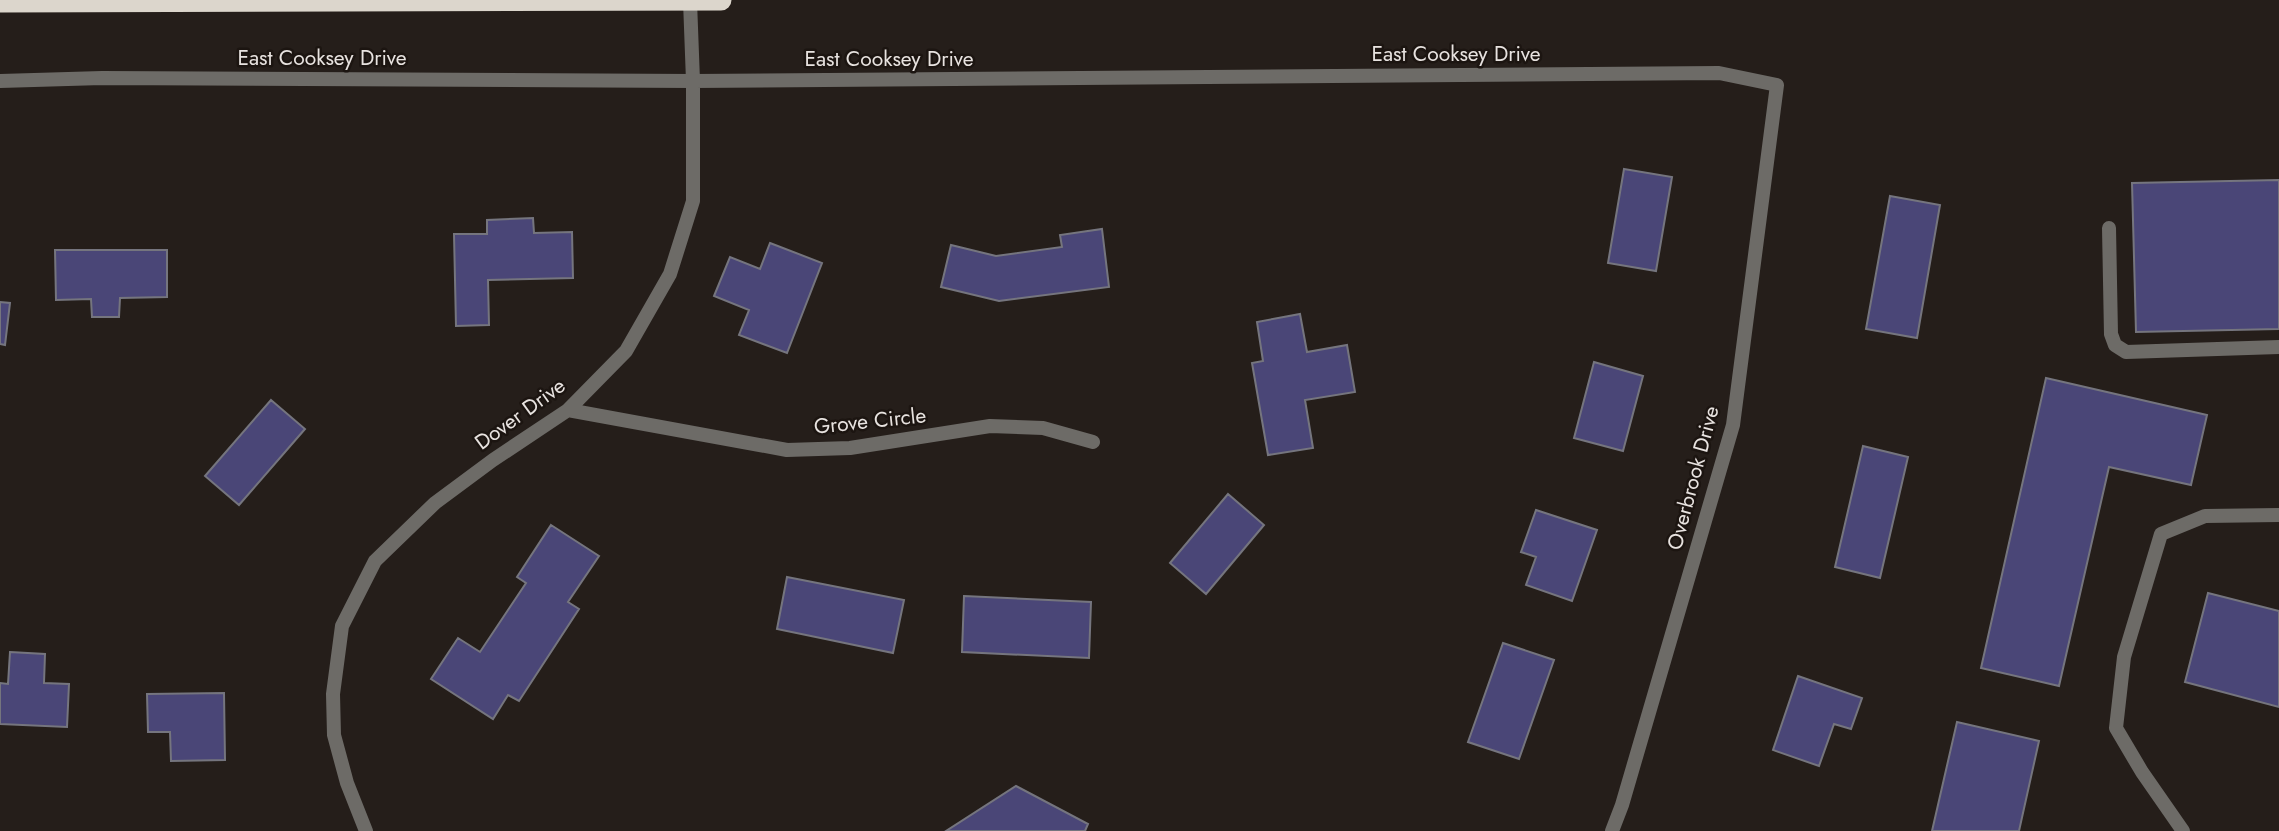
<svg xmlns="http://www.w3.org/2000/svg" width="2279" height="831" font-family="Jost,sans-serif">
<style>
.building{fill:#4a4677;stroke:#75757e;stroke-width:2}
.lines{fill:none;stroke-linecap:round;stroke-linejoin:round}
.lane{stroke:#6d6b67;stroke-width:14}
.street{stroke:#6d6b67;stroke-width:14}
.highway{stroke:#dcd6cc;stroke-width:21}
.labels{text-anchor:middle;stroke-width:5;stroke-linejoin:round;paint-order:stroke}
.street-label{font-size:21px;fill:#e8e3e0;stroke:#1c1511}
</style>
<rect width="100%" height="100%" fill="#251e1a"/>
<path class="building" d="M 1624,169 L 1672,177 L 1656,271 L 1608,263 Z
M 2279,180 L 2279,329 L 2136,332 L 2132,183 Z
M 1890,196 L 1940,205 L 1917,338 L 1866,329 Z
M 533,218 L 534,233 L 572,232 L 573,278 L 488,280 L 489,325 L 456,326 L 454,234 L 487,234 L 487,220 Z
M 1102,229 L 1109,287 L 999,301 L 941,287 L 951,245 L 996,256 L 1062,247 L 1060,235 Z
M 770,243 L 822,263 L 787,353 L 739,335 L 749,310 L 714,296 L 730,257 L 760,269 Z
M 55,250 L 167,250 L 167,297 L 120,298 L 119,317 L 92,317 L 91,299 L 56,300 Z
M 0,302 L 10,303 L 5,345 L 0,344 Z
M 1300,314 L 1307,352 L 1347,345 L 1355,392 L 1305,400 L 1313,448 L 1268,455 L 1252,363 L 1263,361 L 1257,322 Z
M 1594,362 L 1643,376 L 1623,451 L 1574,438 Z
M 2046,378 L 2207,415 L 2191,485 L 2109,467 L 2059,686 L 1981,668 Z
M 271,400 L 305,429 L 239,505 L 205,476 Z
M 1863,446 L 1908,457 L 1880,578 L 1835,567 Z
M 1228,494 L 1264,525 L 1206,594 L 1170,563 Z
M 1536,510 L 1597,530 L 1572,601 L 1526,585 L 1536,557 L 1521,552 Z
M 551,525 L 599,556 L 568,602 L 579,609 L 519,701 L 508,695 L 493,719 L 431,679 L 458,638 L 480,652 L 526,583 L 517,577 Z
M 787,577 L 904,600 L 893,653 L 777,629 Z
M 2208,593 L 2279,611 L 2279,707 L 2185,682 Z
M 964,596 L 1091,602 L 1089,658 L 962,652 Z
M 1503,643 L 1554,660 L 1519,759 L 1468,742 Z
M 10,652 L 45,654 L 44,683 L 69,684 L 67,727 L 0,724 L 0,683 L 8,684 Z
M 1798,676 L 1862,698 L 1851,729 L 1834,724 L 1819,766 L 1773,750 Z
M 224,693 L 225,760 L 171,761 L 170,732 L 148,732 L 147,694 Z
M 1957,722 L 2039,741 L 2019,831 L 1932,831 Z
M 1016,786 L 1088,824 L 1085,831 L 946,831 Z"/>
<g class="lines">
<path class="lane" d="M 2109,228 L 2111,334 L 2115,345 L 2126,352 L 2279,347
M 2183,831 L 2142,772 L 2116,728 L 2124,657 L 2161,534 L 2205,516 L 2279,515"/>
<path class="street" d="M 0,81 L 102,78 L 693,81 L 1719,73 L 1777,85 L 1733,425 L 1622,805 L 1612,831
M 568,410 L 787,450 L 850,448 L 990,426 L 1043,428 L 1093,442
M 366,831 L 347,783 L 334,735 L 333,694 L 342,626 L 375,561 L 435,503 L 493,460 L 568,410 L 626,351 L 670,274 L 693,201 L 693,81 L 690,1"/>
<path class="highway" d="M 0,2 L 721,0"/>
</g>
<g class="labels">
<g class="street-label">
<text x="1456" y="61">East Cooksey Drive</text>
<text x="322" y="65">East Cooksey Drive</text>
<text x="889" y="66">East Cooksey Drive</text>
<text transform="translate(520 414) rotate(-36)" y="7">Dover Drive</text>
<text transform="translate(870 421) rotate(-6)" y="7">Grove Circle</text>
<text transform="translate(1693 478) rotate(-75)" y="7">Overbrook Drive</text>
</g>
</g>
</svg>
